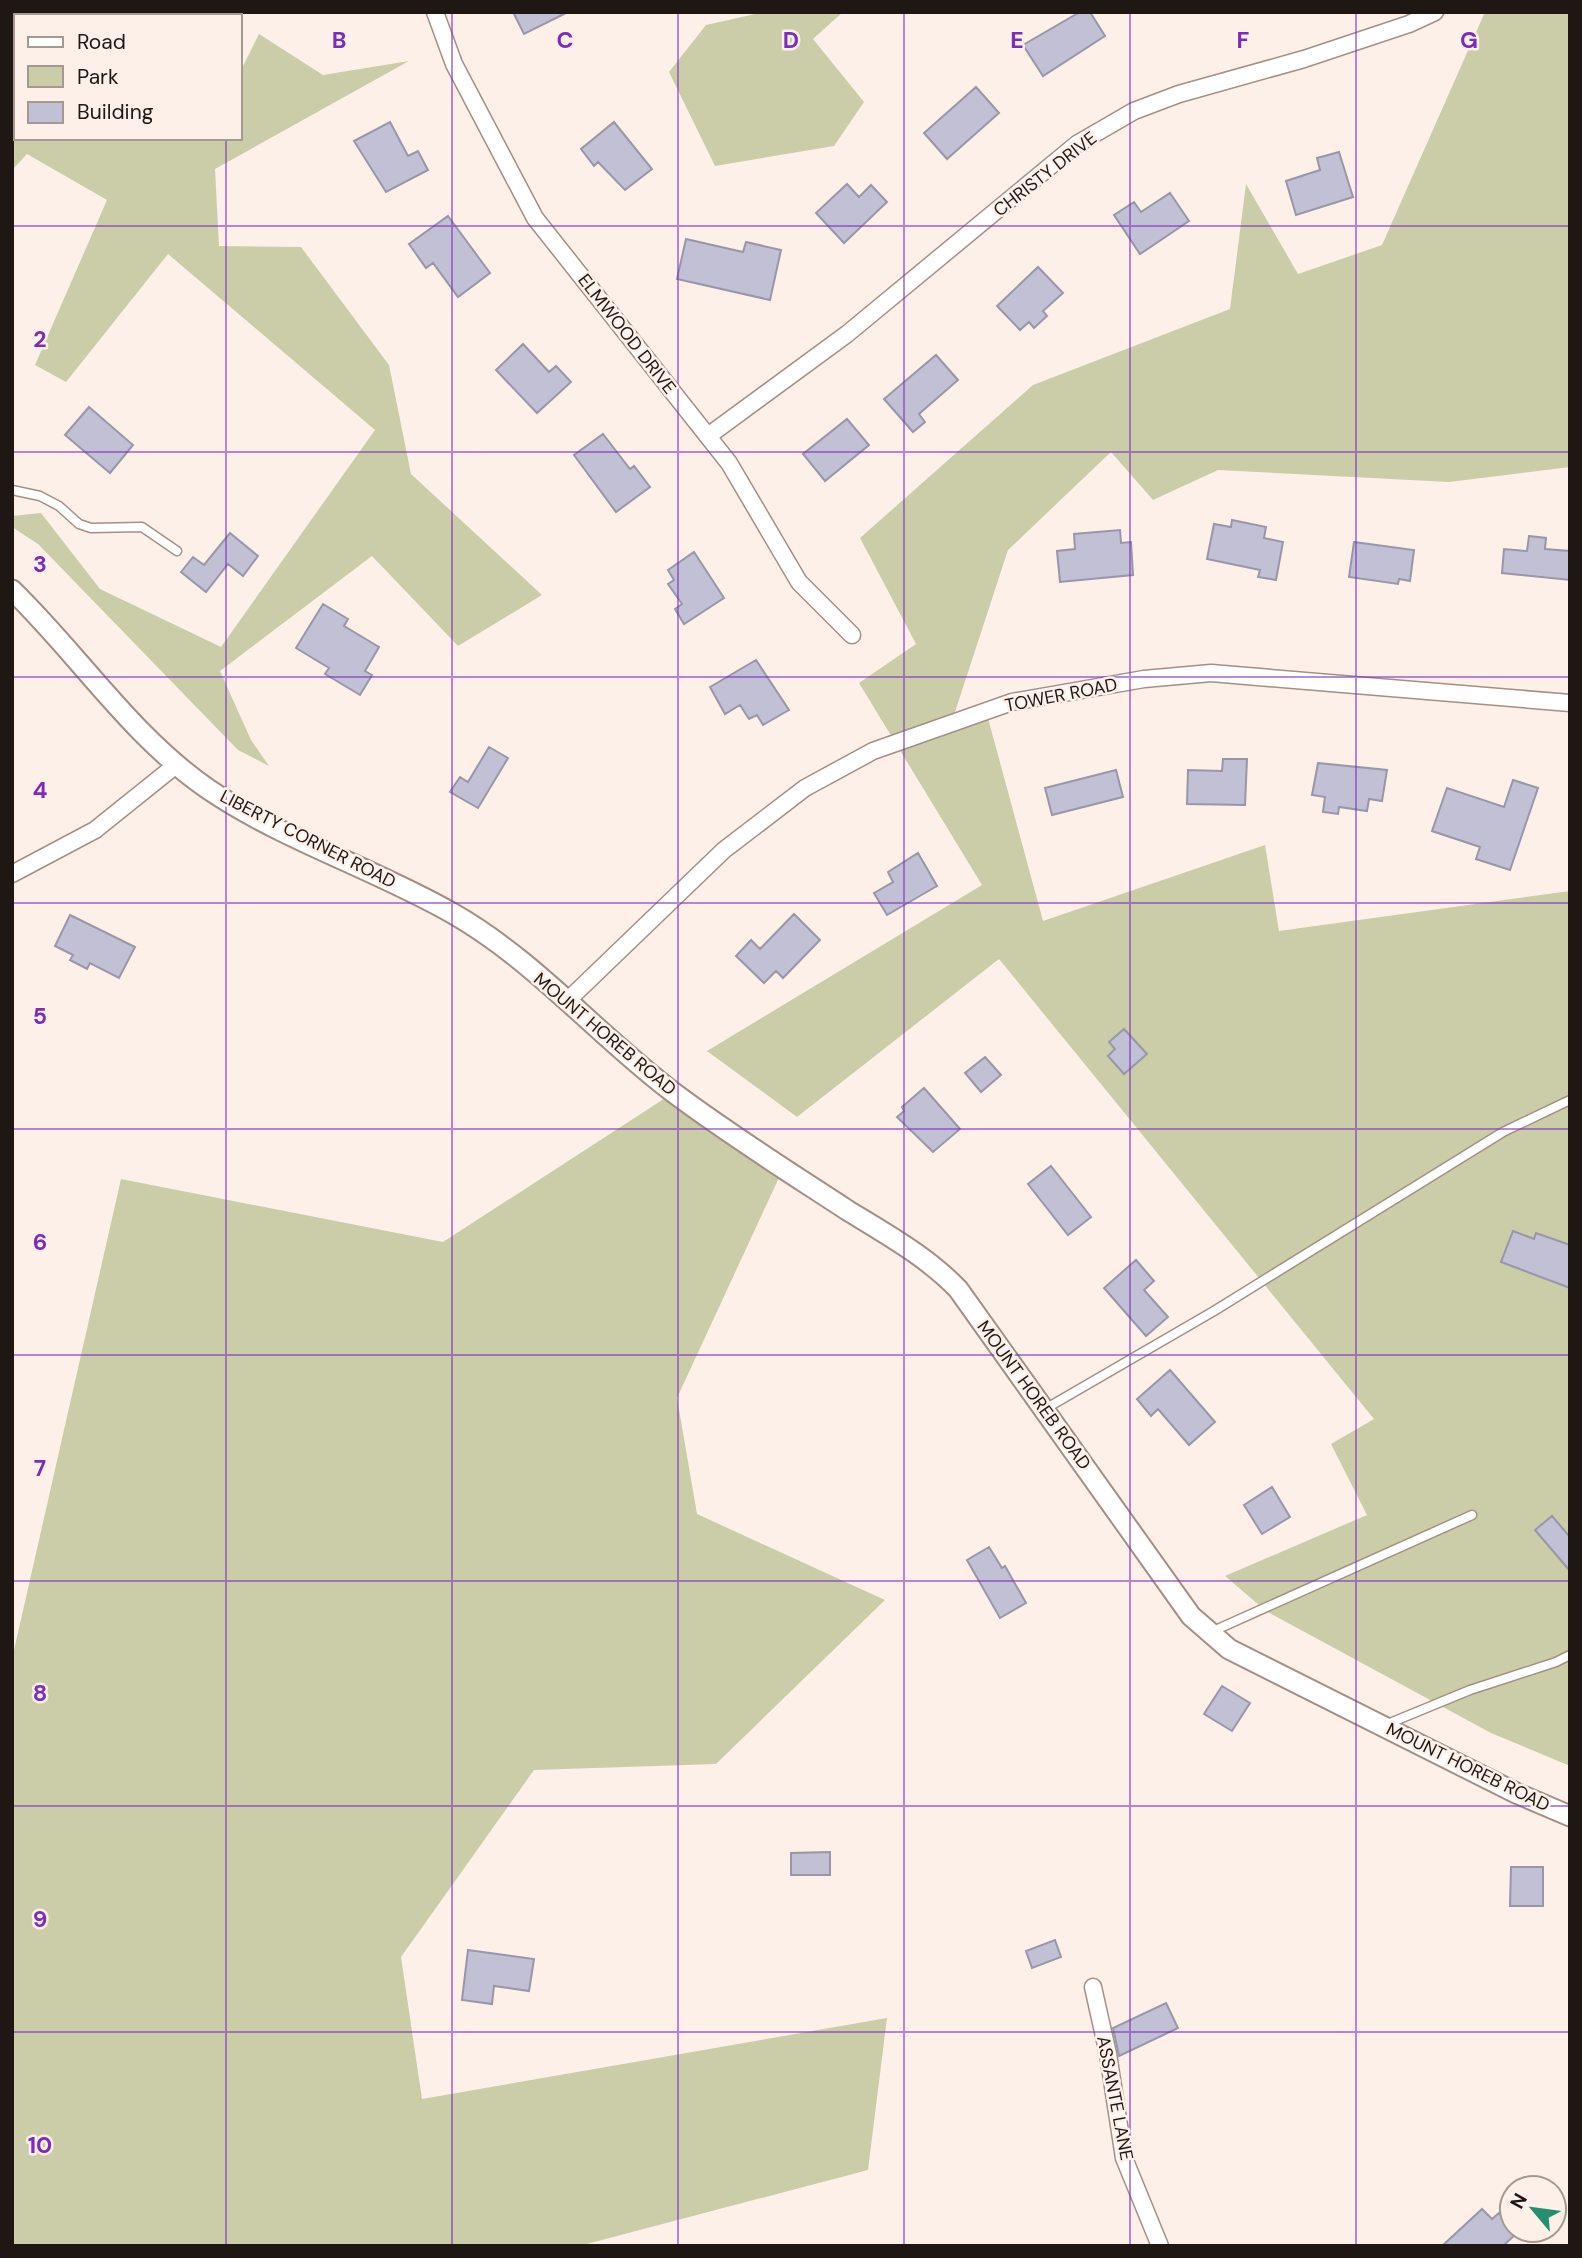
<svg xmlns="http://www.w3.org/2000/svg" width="1582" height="2258" font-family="'DM Sans',sans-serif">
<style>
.green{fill:#cacda7}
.building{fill:#c2c0d4;stroke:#9896a8;stroke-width:2}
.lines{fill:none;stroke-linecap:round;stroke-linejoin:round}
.service-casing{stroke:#a39085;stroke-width:11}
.minor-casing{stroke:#a39085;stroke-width:19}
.tertiary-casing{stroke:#a39085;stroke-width:23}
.service{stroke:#fff;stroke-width:8}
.minor{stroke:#fff;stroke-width:16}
.tertiary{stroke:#fff;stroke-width:19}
.grid{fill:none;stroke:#7b2cbf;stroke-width:2;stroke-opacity:0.55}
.labels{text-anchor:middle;stroke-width:5;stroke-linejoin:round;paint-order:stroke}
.street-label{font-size:18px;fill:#1e1713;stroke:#fdf0e9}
.grid-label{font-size:23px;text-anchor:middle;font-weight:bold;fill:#7b2cbf;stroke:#fdf0e9;stroke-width:5;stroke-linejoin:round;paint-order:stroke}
</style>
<rect width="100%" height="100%" fill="#fdf0e9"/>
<path class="green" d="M 764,12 L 843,12 L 813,39 L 864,102 L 834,146 L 715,166 L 669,72 L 706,25 Z
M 1485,12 L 1570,12 L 1570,467 L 1449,482 L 1218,470 L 1153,500 L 1111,452 L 1008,550 L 954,715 L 985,707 L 1043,921 L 1265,845 L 1279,931 L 1570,891 L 1570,1766 L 1491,1733 L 1266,1611 L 1225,1576 L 1367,1515 L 1331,1444 L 1374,1419 L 999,959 L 797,1117 L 707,1051 L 982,885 L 859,683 L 916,644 L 860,538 L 1033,385 L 1230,309 L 1246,184 L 1298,274 L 1382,245 Z
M 259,34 L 323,75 L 409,61 L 215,169 L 219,246 L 301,247 L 389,365 L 411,474 L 542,595 L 458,646 L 372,556 L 220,671 L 251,740 L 269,766 L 238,750 L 38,544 L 12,527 L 12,516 L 41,513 L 100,589 L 221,647 L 375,430 L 168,254 L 66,382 L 35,365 L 107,200 L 27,154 L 12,170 L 12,99 L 16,98 L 16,138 L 240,138 L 240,72 Z
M 673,1093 L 783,1169 L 677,1398 L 697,1514 L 885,1600 L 716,1764 L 534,1770 L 401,1957 L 422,2099 L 887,2018 L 868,2170 L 579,2246 L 12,2246 L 12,1659 L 121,1179 L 443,1242 Z"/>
<path class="building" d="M 513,12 L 568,12 L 524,34 Z
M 1080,12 L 1090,12 L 1105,36 L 1043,76 L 1023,45 Z
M 976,87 L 999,113 L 947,159 L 924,133 Z
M 390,122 L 408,156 L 418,151 L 428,170 L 386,192 L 354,141 Z
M 614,122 L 652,169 L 625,190 L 598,162 L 594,166 L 581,149 Z
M 1339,152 L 1353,197 L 1296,215 L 1286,181 L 1320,170 L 1317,158 Z
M 847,184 L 859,197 L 871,185 L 887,202 L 844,243 L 816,213 Z
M 1170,193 L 1189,221 L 1140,254 L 1114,215 L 1134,202 L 1141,212 Z
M 448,216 L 490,273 L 458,297 L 433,263 L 426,268 L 409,244 Z
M 686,239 L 743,252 L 746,242 L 781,250 L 770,300 L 677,279 Z
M 1038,267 L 1063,293 L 1043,311 L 1047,316 L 1034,328 L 1029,322 L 1020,330 L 997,306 Z
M 523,344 L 549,372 L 556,366 L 571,382 L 537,413 L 496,370 Z
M 936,355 L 958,380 L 919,414 L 925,422 L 913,432 L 884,399 Z
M 89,407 L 133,445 L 110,473 L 65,435 Z
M 847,419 L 869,445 L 825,481 L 803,454 Z
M 603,434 L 630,469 L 634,466 L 650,487 L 616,512 L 574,455 Z
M 1232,520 L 1266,527 L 1264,538 L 1283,542 L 1276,580 L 1258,577 L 1260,570 L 1207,559 L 1214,524 L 1231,527 Z
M 1120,530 L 1121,543 L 1131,542 L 1133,575 L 1060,582 L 1057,551 L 1075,549 L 1074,534 Z
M 230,533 L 258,556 L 243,576 L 228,564 L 206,592 L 181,572 L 193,557 L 204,565 Z
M 1529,536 L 1546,538 L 1545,549 L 1570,551 L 1570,580 L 1502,573 L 1504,549 L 1527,551 Z
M 1354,542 L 1414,550 L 1410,581 L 1399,579 L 1398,584 L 1349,577 Z
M 694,552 L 724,598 L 684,624 L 675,609 L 682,604 L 668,584 L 674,580 L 668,570 Z
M 323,604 L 348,619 L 344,626 L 379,647 L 365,671 L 372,675 L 360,695 L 325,674 L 329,668 L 296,648 Z
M 756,660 L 789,710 L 763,725 L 757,715 L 749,719 L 740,705 L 725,714 L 710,687 Z
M 489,747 L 508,758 L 478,808 L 450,792 L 460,777 L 468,782 Z
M 1223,759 L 1247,759 L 1245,805 L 1187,804 L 1188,770 L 1222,771 Z
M 1318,763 L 1387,770 L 1382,801 L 1369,799 L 1367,811 L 1339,807 L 1338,814 L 1323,812 L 1325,797 L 1312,795 Z
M 1116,770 L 1123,797 L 1052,815 L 1045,788 Z
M 1513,780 L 1538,788 L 1510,870 L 1476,859 L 1480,847 L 1432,831 L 1447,788 L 1504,807 Z
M 918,853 L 937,886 L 887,915 L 874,893 L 893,882 L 888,872 Z
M 794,914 L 820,940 L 783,978 L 776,971 L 764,983 L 736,956 L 751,940 L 760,949 Z
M 70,915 L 135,947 L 119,978 L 90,963 L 87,969 L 70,960 L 73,955 L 55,946 Z
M 1124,1029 L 1147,1054 L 1124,1074 L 1108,1056 L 1115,1049 L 1109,1042 Z
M 985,1057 L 1001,1075 L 981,1092 L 965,1073 Z
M 924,1088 L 960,1129 L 933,1152 L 897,1117 L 904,1111 L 902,1107 Z
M 1051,1166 L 1091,1217 L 1068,1235 L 1028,1184 Z
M 1513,1231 L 1534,1239 L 1536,1233 L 1570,1245 L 1570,1288 L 1501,1262 Z
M 1136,1260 L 1154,1281 L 1144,1290 L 1168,1317 L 1146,1336 L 1104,1288 Z
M 1170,1370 L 1215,1422 L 1189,1445 L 1158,1409 L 1151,1416 L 1137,1399 Z
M 1272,1487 L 1290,1517 L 1262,1534 L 1244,1505 Z
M 1552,1516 L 1570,1537 L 1570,1571 L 1535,1530 Z
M 989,1547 L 1002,1568 L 1005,1566 L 1026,1603 L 1000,1618 L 967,1560 Z
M 1222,1686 L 1250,1703 L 1232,1731 L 1204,1714 Z
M 830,1852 L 830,1875 L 791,1875 L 791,1853 Z
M 1511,1867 L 1543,1867 L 1543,1906 L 1510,1906 Z
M 1055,1940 L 1061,1957 L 1032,1968 L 1026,1951 Z
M 468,1950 L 534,1959 L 529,1991 L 494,1986 L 492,2004 L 462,2000 Z
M 1166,2003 L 1178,2028 L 1119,2056 L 1113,2028 Z
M 1482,2209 L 1492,2219 L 1499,2213 L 1517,2233 L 1503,2246 L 1442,2246 Z"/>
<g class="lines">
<defs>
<path id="service" d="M 12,490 L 40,496 L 59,506 L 79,524 L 91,528 L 142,527 L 177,551
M 1045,1409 L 1214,1311 L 1503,1132 L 1570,1100
M 1211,1632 L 1472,1515
M 1385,1725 L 1470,1690 L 1556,1662 L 1570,1655"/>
<path id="minor" d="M 435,12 L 454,64 L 535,218 L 729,463 L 799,582 L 852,635
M 708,436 L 847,334 L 1077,144 L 1134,111 L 1179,94 L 1304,59 L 1409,24 L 1435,12
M 12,874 L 95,830 L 176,765
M 566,1002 L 724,850 L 805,788 L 873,751 L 1012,702 L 1144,679 L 1211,673 L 1570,703
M 1093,1987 L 1108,2054 L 1124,2158 L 1160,2246"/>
<path id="tertiary" d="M 12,590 C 79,655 131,736 208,789 C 283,840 373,868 452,913 C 535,960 598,1036 674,1093 C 730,1135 789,1172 847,1210 C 886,1234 926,1256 958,1289 L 1191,1616 L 1229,1649 L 1516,1793 L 1570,1816"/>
</defs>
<use href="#service" class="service-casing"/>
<use href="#minor" class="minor-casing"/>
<use href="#tertiary" class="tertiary-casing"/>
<use href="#service" class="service"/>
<use href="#minor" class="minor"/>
<use href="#tertiary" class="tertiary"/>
</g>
<path class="grid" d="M 226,12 L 226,16M 452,12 L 452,2246M 678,12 L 678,2246M 904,12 L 904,2246M 1130,12 L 1130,2246M 1356,12 L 1356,2246M 226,138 L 226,2246M 12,226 L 1570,226M 12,452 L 1570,452M 12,677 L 1570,677M 12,903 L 1570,903M 12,1129 L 1570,1129M 12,1355 L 1570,1355M 12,1581 L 1570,1581M 12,1806 L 1570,1806M 12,2032 L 1570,2032"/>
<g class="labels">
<g class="street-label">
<text transform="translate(1045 174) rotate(-38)" y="6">CHRISTY DRIVE</text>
<text transform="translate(627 334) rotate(52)" y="6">ELMWOOD DRIVE</text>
<text transform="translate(1061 695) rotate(-11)" y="6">TOWER ROAD</text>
<text transform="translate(308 839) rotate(27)" y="6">LIBERTY CORNER ROAD</text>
<text transform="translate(605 1034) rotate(40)" y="6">MOUNT HOREB ROAD</text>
<text transform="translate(1034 1395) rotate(54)" y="6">MOUNT HOREB ROAD</text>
<text transform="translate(1468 1767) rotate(26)" y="6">MOUNT HOREB ROAD</text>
<text transform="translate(1115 2098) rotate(79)" y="6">ASSANTE LANE</text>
</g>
</g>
<g class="grid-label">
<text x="339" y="48">B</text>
<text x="565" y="48">C</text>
<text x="791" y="48">D</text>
<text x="1017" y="48">E</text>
<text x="1243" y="48">F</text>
<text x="1469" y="48">G</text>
<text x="40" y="347">2</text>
<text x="40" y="572">3</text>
<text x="40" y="798">4</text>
<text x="40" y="1024">5</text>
<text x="40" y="1250">6</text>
<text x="40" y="1476">7</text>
<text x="40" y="1701">8</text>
<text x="40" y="1927">9</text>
<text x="40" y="2153">10</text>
</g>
<rect width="1582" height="2258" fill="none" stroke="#1e1713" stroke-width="28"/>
<rect x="14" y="14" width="228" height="126" fill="#fdf0e9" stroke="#a49993" stroke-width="2"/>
<rect x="28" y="37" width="35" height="10" fill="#ffffff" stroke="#a49993" stroke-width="2"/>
<text x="77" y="49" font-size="21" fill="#1e1713">Road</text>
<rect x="28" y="66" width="35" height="21" fill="#cacda7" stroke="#a49993" stroke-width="2"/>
<text x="77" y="84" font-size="21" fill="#1e1713">Park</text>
<rect x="28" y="102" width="35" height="21" fill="#c2c0d4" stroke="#a49993" stroke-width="2"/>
<text x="77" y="119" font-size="21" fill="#1e1713">Building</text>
<g transform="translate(1533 2209) rotate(299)"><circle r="33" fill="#fdf0e9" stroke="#a49993" stroke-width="2"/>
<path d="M0-5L12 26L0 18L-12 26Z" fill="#25906f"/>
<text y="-10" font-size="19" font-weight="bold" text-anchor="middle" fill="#1e1713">N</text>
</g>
</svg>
